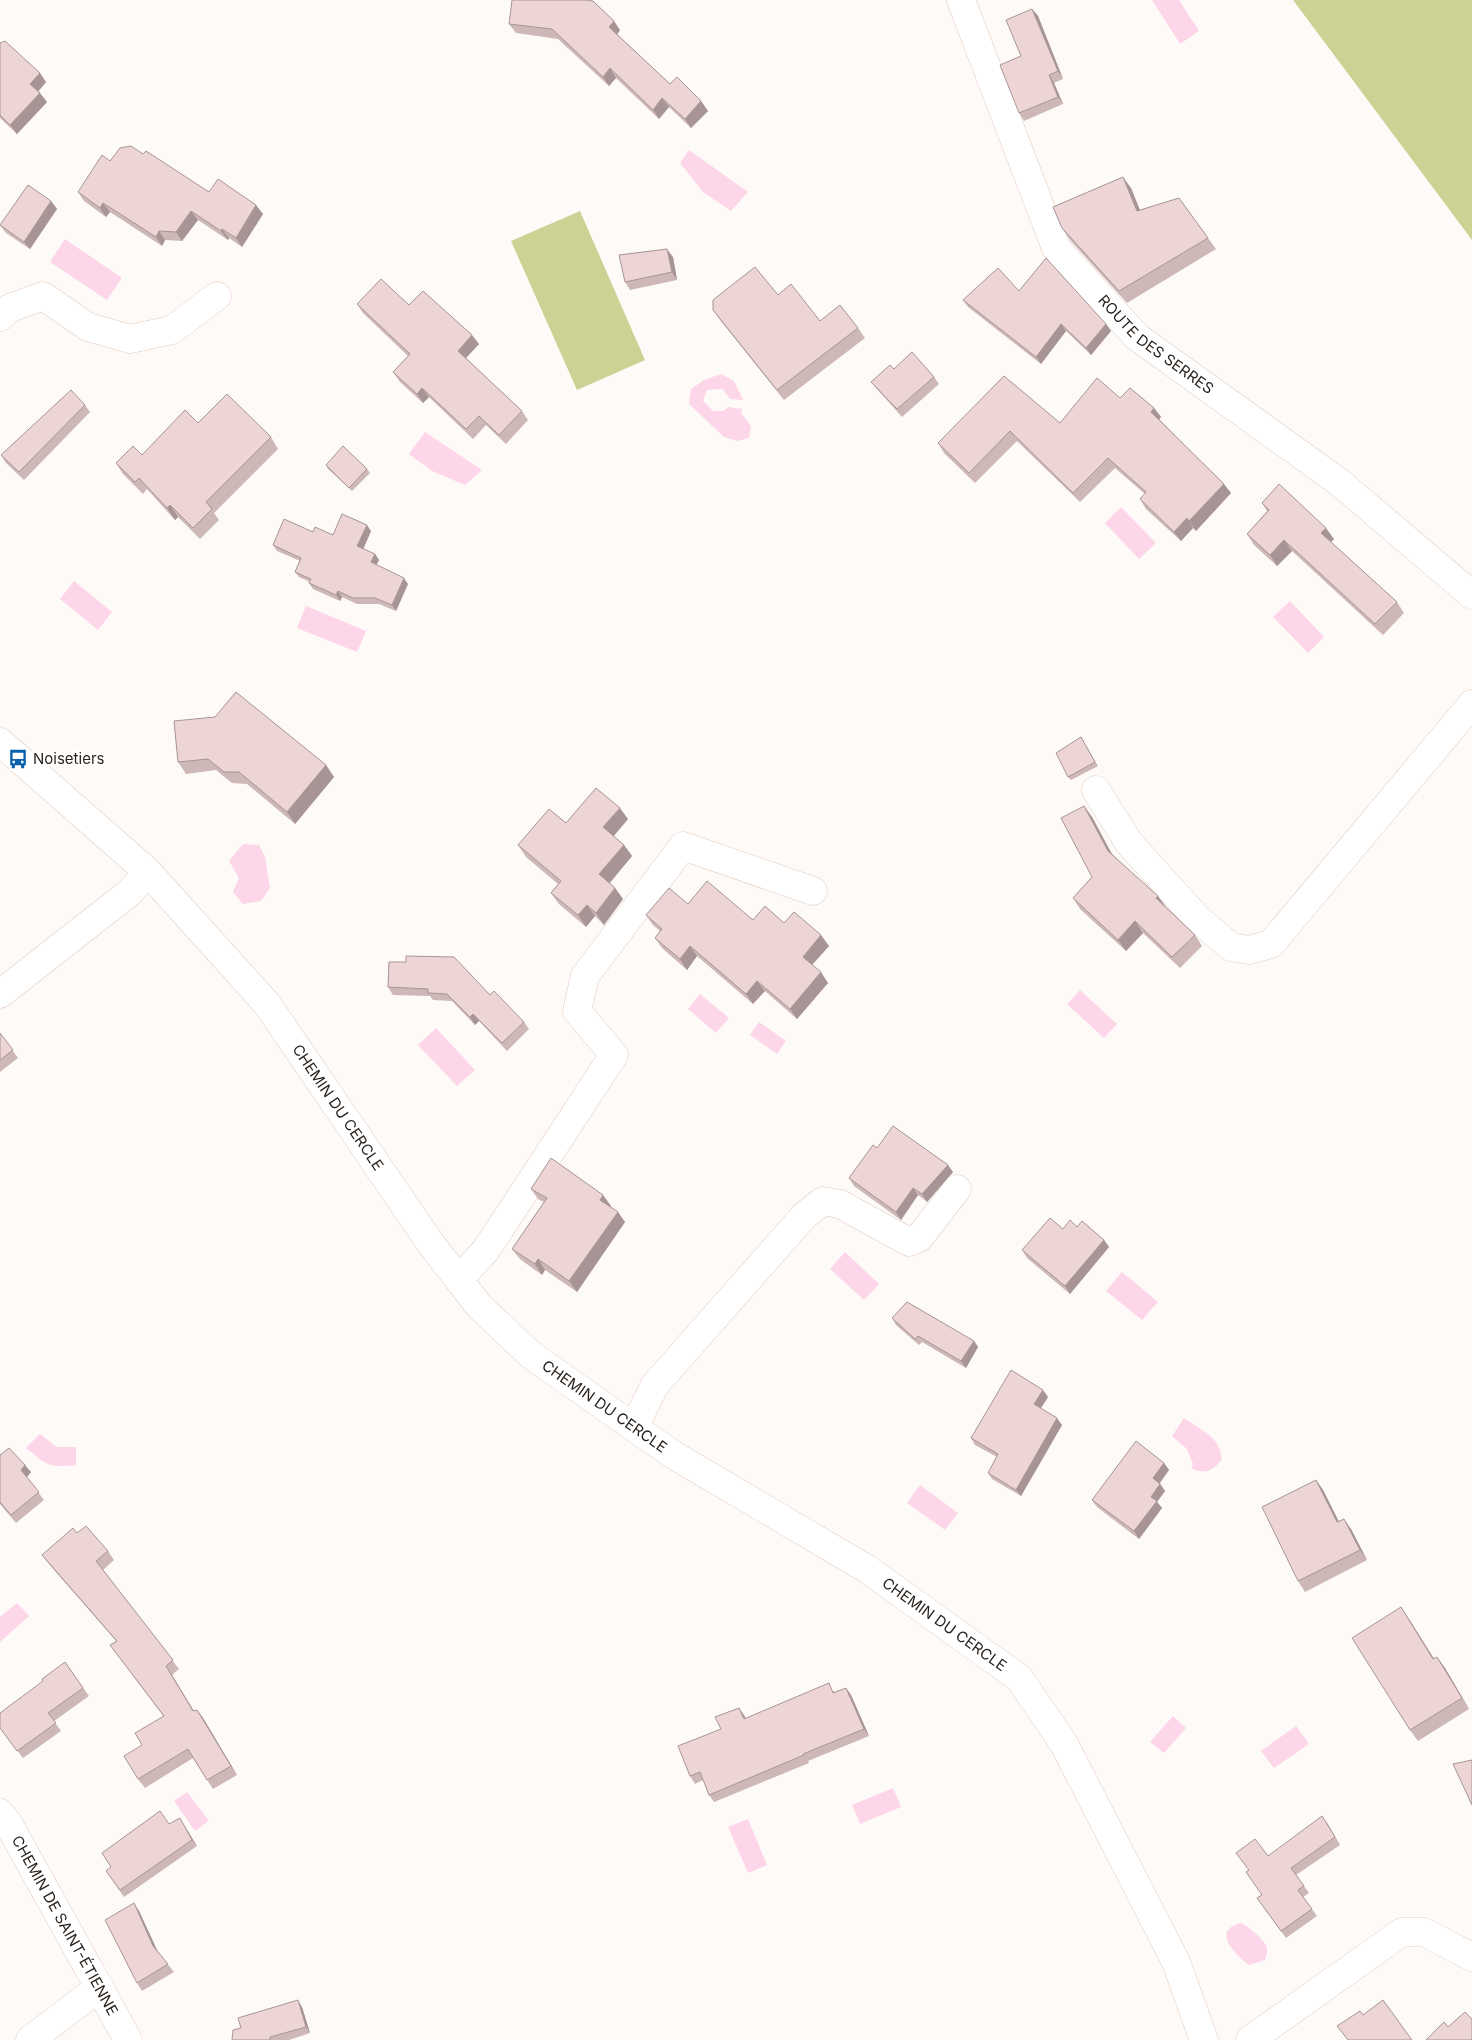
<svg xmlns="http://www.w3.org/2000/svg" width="1472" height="2040" font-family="Inter,sans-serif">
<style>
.green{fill:#cdd294}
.water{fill:#fdd6e9}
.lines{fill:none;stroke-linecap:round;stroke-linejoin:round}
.minor-casing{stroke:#e1ccc1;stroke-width:29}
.minor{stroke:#fff;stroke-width:28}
.wall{fill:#cdb7b7}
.shaded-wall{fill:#a79595}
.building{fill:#eed5d5;stroke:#a79595}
.labels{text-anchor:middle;stroke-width:4.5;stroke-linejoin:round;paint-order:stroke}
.street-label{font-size:15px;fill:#261f1a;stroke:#fff}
.poi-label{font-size:15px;fill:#261f1a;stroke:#fff;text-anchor:start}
</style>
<rect width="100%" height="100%" fill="#fefaf7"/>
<path class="green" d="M 1293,0 L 1472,0 L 1472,240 Z
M 580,211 L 645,360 L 577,390 L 511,241 Z"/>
<path class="water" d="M 1152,0 L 1179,0 L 1199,31 L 1180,44 Z
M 689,150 L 748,192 L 731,211 L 703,192 L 680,163 Z
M 65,239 L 122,278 L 107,300 L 50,262 Z
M 721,374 L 734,381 L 743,400 L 730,399 L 723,389 L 707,390 L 703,401 L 713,411 L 723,411 L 728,407 L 742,409 L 741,413 L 751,426 L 749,438 L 737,441 L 724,437 L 689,404 L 691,389 L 704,380 Z
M 425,432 L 482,470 L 465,485 L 432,471 L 409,454 Z
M 1121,507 L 1156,543 L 1139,559 L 1105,523 Z
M 74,581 L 112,612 L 98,630 L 60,599 Z
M 1290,601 L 1324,637 L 1308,653 L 1273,617 Z
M 306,606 L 366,631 L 357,652 L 297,628 Z
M 243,844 L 259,845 L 265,857 L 270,888 L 261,901 L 243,904 L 233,892 L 239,878 L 229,861 Z
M 1080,990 L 1117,1024 L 1104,1038 L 1067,1004 Z
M 700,994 L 729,1018 L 716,1033 L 688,1009 Z
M 759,1022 L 786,1041 L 777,1054 L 750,1035 Z
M 436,1028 L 475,1070 L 457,1086 L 418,1045 Z
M 845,1252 L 879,1284 L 864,1300 L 830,1269 Z
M 1122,1272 L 1158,1302 L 1142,1320 L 1106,1291 Z
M 1184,1418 C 1199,1429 1224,1439 1221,1461 C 1211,1471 1205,1475 1191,1468 L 1193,1464 L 1187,1449 L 1172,1436 Z
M 40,1434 L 57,1447 L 76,1447 L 76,1465 C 49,1468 46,1465 26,1448 Z
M 920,1485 L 958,1513 L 945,1530 L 907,1503 Z
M 17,1603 L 29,1616 L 0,1642 L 0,1617 Z
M 1173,1716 L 1186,1728 L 1164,1753 L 1150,1742 Z
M 1296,1726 L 1309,1744 L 1274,1768 L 1261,1751 Z
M 893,1788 L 901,1807 L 860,1824 L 852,1805 Z
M 187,1792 L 209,1821 L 195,1831 L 174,1801 Z
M 748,1819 L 767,1865 L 748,1873 L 728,1827 Z
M 1241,1923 C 1247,1925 1267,1942 1267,1948 C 1268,1951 1266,1956 1265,1960 L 1249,1965 C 1234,1954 1211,1930 1241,1923 Z"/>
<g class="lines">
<defs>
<g id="minor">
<path id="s1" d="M 961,0 L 1056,248 L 1137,337 L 1339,482 L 1472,595"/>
<path d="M 0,317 L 10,308 L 43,296 L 88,327 L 130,339 L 172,330 L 217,296"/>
<path id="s2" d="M 0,742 L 148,872 L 267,1004 L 431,1244 L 479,1306 L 531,1355 L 672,1454 L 867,1569 L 1019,1678 L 1064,1744 L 1176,1962 L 1204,2040"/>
<path d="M 1096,790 L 1129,843 L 1197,918 L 1231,947 L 1249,950 L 1271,944 L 1472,704"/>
<path d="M 0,994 L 129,893 L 148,872"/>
<path d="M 459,1279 L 486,1250 L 614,1055 L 577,1011 L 585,976 L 683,846 L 813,891"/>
<path d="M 634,1427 L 655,1385 L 804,1216 L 823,1201 L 840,1204 L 909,1242 L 919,1238 L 957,1189"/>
<path id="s3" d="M 0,1813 L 8,1823 L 128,2040"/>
<path d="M 30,2040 L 100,1987"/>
<path d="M 1250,2040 L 1402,1932 L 1424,1932 L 1472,1957"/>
</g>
</defs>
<use href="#minor" class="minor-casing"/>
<use href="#minor" class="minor"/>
</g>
<path class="wall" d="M 1032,9 L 1038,16 L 1063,79 L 1054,83 L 1063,104 L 1024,121 L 1019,113 L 1021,56 Z
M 509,24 L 620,30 L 617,34 L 670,84 L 701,101 L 708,111 L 691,128 L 669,107 L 659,119 L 616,78 L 609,86 L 558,39 L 516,33 Z
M 0,43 L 46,82 L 38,91 L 47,102 L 17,134 L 0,118 Z
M 143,154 L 209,192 L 263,214 L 242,247 L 229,238 L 228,240 L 198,220 L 182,241 L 165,240 L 162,246 L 110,212 L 106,217 L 84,201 L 78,192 L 110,161 Z
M 1131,188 L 1140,210 L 1179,198 L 1216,249 L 1127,303 L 1070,240 L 1062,228 Z
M 51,201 L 57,209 L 30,249 L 6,233 L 0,225 Z
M 673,257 L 677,280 L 630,290 L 625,282 Z
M 1019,291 L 1106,324 L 1111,331 L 1091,355 L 1066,331 L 1041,364 L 968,307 L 963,300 Z
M 778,295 L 820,321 L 858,328 L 865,338 L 784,400 L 720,320 L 713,310 Z
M 357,304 L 409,305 L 479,344 L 466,358 L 522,411 L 528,420 L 506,444 L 486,425 L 473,439 L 429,397 L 423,403 L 400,382 L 393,372 L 408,356 L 363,313 Z
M 894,369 L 934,377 L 939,384 L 902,417 L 877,389 L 871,382 Z
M 1120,398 L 1154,408 L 1161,417 L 1159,419 L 1231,493 L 1196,531 L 1193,528 L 1181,541 L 1146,509 L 1140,499 L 1145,494 L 1115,468 L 1080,502 L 1017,441 L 975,483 L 944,453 L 938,443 L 1060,423 Z
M 85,405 L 90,412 L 24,480 L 6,463 L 1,455 Z
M 198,423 L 271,437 L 278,449 L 214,513 L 219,520 L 200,539 L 178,517 L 175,520 L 147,489 L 143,494 L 123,474 L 116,463 L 142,455 Z
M 326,465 L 367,469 L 370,473 L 352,491 L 328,469 Z
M 1262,503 L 1334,539 L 1331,542 L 1397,602 L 1404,613 L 1383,635 L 1292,551 L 1277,566 L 1254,545 L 1247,534 L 1267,511 Z
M 371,531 L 363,549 L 375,554 L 379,560 L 376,565 L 408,584 L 396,611 L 379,604 L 357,604 L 342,597 L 340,601 L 313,589 L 309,583 L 310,582 L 299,577 L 295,572 L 300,561 L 277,551 L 273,545 L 313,532 L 333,535 Z
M 174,721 L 326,765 L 334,777 L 295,824 L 247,784 L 232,783 L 216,770 L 186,774 L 178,762 Z
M 1081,737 L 1098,766 L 1071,780 L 1068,777 Z
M 1084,806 L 1092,817 L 1112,854 L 1166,907 L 1195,935 L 1202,946 L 1180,968 L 1143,933 L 1126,951 L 1080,909 L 1073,898 L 1092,877 Z
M 628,819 L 614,836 L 624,845 L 632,856 L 610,883 L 615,888 L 623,899 L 604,925 L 595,916 L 586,927 L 559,904 L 551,893 L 558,884 L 526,857 L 518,845 L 566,823 Z
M 688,904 L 753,920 L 784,923 L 829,946 L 812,965 L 828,983 L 797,1019 L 765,991 L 753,1004 L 697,956 L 687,970 L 662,948 L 655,938 L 660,931 L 653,925 L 646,915 Z
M 389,962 L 490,995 L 524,1022 L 529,1029 L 507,1051 L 479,1021 L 475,1025 L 452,1001 L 433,1000 L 430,996 L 393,995 L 388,987 Z
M 0,1033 L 18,1058 L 0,1072 Z
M 877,1148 L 953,1172 L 927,1202 L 918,1195 L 901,1220 L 854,1186 L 849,1178 Z
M 531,1189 L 611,1206 L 610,1207 L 625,1222 L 577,1292 L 545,1270 L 542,1275 L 520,1259 L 512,1249 L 544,1202 L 538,1199 Z
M 1063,1229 L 1104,1240 L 1109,1247 L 1070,1294 L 1027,1258 L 1022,1250 Z
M 892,1318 L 974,1341 L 978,1347 L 966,1368 L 922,1342 L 919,1345 L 896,1325 Z
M 1048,1397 L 1041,1408 L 1062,1425 L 1021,1496 L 992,1479 L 988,1473 L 997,1457 L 975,1445 L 971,1438 Z
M 0,1455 L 31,1472 L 27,1477 L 44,1500 L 16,1523 L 0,1504 Z
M 1164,1463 L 1169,1470 L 1160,1483 L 1165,1491 L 1157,1502 L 1162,1508 L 1139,1539 L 1097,1507 L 1092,1500 Z
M 1316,1480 L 1323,1490 L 1339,1522 L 1351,1529 L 1367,1560 L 1305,1592 L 1298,1581 Z
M 77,1533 L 108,1551 L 114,1560 L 103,1570 L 179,1669 L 172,1675 L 194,1711 L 197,1710 L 203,1718 L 237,1775 L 213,1789 L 193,1758 L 145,1788 L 138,1779 L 142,1745 L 164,1717 L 110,1645 L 116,1641 L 48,1563 L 42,1555 Z
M 1409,1619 L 1434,1659 L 1437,1657 L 1445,1668 L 1469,1709 L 1418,1741 L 1410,1730 Z
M 65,1662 L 89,1696 L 54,1721 L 61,1731 L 23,1758 L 0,1728 L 43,1681 Z
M 846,1688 L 851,1695 L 869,1736 L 808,1761 L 809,1763 L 714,1802 L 709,1795 L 703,1780 L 695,1784 L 690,1776 L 744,1715 L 745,1718 L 834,1691 L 835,1692 Z
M 1327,1823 L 1340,1845 L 1296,1875 L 1309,1893 L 1303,1897 L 1317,1916 L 1286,1938 L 1257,1898 L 1262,1895 L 1249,1870 L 1268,1856 Z
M 169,1824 L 184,1825 L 197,1846 L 124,1897 L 106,1871 Z
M 139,1911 L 157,1951 L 174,1972 L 142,1991 L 137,1983 Z
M 302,2007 L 310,2033 L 289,2040 L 232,2040 Z"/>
<path class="shaded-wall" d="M 1032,9 L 1038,16 L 1063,79 L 1058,71 Z
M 614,21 L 620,30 L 616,36 L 609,27 Z
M 610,68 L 616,78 L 609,86 L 603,77 Z
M 40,73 L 46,82 L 37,93 L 30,84 Z
M 1049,75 L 1054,83 L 1063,104 L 1058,97 Z
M 40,93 L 47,102 L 17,134 L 10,125 Z
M 662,98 L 669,107 L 659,119 L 653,110 Z
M 701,101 L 708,111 L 691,128 L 685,119 Z
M 1123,177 L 1131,188 L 1145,223 L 1137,211 Z
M 51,201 L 57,209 L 30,249 L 24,242 Z
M 103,203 L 110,212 L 106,217 L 100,208 Z
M 256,205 L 263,214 L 242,247 L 236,238 Z
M 191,211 L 198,220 L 182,241 L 176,232 Z
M 222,229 L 229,238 L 228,240 L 221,231 Z
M 159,231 L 165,240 L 162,246 L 156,237 Z
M 667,249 L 673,257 L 677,280 L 672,272 Z
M 1061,324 L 1066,331 L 1041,364 L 1036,357 Z
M 1106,324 L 1111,331 L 1091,355 L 1086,348 Z
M 472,335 L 479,344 L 464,360 L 458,351 Z
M 422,388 L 429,397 L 423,403 L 417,394 Z
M 1154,408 L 1161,417 L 1158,421 L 1151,412 Z
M 1224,484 L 1231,493 L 1196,531 L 1189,521 Z
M 170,505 L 178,517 L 175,520 L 167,508 Z
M 1187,518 L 1193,528 L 1181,541 L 1174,532 Z
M 367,525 L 371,531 L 362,552 L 357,546 Z
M 1326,528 L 1334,539 L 1329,544 L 1321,533 Z
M 1284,540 L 1292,551 L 1277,566 L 1270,555 Z
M 375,554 L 379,560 L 375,568 L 371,562 Z
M 404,578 L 408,584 L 396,611 L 392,605 Z
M 338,591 L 342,597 L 340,601 L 336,595 Z
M 326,765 L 334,777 L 295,824 L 287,812 Z
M 1084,806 L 1092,817 L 1116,862 L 1108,851 Z
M 620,808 L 628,819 L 611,839 L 603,827 Z
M 624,845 L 632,856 L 607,886 L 599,874 Z
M 615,888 L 623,899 L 604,925 L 596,913 Z
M 1158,896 L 1166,907 L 1156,898 Z
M 587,905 L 595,916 L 586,927 L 578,915 Z
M 1135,921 L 1143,933 L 1126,951 L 1118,940 Z
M 821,935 L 829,946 L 810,967 L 803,957 Z
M 690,946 L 697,956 L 687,970 L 680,959 Z
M 821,972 L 828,983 L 797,1019 L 790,1009 Z
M 757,981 L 765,991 L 753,1004 L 746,994 Z
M 473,1014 L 479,1021 L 475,1025 L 470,1017 Z
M 948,1165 L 953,1172 L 927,1202 L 922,1194 Z
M 913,1188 L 918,1195 L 901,1220 L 896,1212 Z
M 603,1195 L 611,1206 L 608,1210 L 600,1200 Z
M 618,1212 L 625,1222 L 577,1292 L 569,1281 Z
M 1104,1240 L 1109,1247 L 1070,1294 L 1065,1286 Z
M 538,1259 L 545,1270 L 542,1275 L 535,1264 Z
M 974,1341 L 978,1347 L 966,1368 L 961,1361 Z
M 1043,1390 L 1048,1397 L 1039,1411 L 1034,1404 Z
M 1057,1418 L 1062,1425 L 1021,1496 L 1016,1490 Z
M 1164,1463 L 1169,1470 L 1158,1485 L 1153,1478 Z
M 25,1465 L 31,1472 L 26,1478 L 21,1470 Z
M 1316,1480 L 1323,1490 L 1344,1532 L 1337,1522 Z
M 1160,1484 L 1165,1491 L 1157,1502 L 1162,1508 L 1139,1539 L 1134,1531 L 1151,1497 Z
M 1344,1519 L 1351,1529 L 1367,1560 L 1360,1550 Z
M 1401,1607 L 1409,1619 L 1441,1670 L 1433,1659 Z
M 1437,1657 L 1445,1668 L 1469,1709 L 1462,1698 Z
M 166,1666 L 172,1675 L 199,1720 L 193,1711 Z
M 846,1688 L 851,1695 L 869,1736 L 864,1729 Z
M 739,1708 L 744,1715 L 749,1726 L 744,1719 Z
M 197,1710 L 203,1718 L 237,1775 L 231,1766 Z
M 1322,1816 L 1327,1823 L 1340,1845 L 1335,1837 Z
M 180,1818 L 184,1825 L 197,1846 L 192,1840 Z
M 134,1903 L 139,1911 L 159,1954 L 153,1946 Z
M 298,2000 L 302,2007 L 310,2033 L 306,2027 Z"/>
<path class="building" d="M 512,0 L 586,0 L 593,1 L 614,21 L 609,27 L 670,84 L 677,77 L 701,101 L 685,119 L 662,98 L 653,110 L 610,68 L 603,77 L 552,29 L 509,24 Z
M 1032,9 L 1058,71 L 1049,75 L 1058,97 L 1019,113 L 1000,65 L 1021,56 L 1006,20 Z
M 5,41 L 40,73 L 30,84 L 40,93 L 10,125 L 0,115 L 0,43 Z
M 131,146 L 143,154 L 146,151 L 209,192 L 218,179 L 256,205 L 236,238 L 222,229 L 221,231 L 191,211 L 176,232 L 159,231 L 156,237 L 103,203 L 100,208 L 78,192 L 102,155 L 110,161 L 120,148 Z
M 1123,177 L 1137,211 L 1179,198 L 1208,238 L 1119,291 L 1062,228 L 1053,207 Z
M 28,185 L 51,201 L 24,242 L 0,225 Z
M 667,249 L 672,272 L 625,282 L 619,255 Z
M 1046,258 L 1106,324 L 1086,348 L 1061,324 L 1036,357 L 963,300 L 998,268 L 1019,291 Z
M 755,267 L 778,295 L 791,284 L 820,321 L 840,305 L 858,328 L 777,390 L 713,310 L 713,300 Z
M 381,279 L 409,305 L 423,291 L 472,335 L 458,351 L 522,411 L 499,435 L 479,416 L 466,429 L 422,388 L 417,394 L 393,372 L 410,354 L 357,304 Z
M 912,352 L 934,377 L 897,409 L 871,382 L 890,365 L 894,369 Z
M 1004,376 L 1060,423 L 1097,378 L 1120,398 L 1130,388 L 1154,408 L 1151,412 L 1224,484 L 1189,521 L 1187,518 L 1174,532 L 1140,499 L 1146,492 L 1108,458 L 1073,493 L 1010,431 L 969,473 L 938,443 Z
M 71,390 L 85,405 L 19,472 L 1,455 Z
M 227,394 L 271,437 L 206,502 L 212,509 L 193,528 L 170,505 L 167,508 L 139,478 L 135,482 L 116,463 L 133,446 L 142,455 L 185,410 L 198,423 Z
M 343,446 L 367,469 L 349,488 L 326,465 Z
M 1279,484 L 1326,528 L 1321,533 L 1397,602 L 1375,624 L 1284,540 L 1270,555 L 1247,534 L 1269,510 L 1262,503 Z
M 342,514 L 367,525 L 357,546 L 375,554 L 371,562 L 404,578 L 392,605 L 375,598 L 353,598 L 338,591 L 336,595 L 309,583 L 311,579 L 295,572 L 301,558 L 273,545 L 284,519 L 313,532 L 315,527 L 333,535 Z
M 236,692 L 326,765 L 287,812 L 239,772 L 224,772 L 208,759 L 178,762 L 174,721 L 215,717 Z
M 1081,737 L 1095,762 L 1068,777 L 1056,753 Z
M 596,788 L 620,808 L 603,827 L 624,845 L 599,874 L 615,888 L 596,913 L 587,905 L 578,915 L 551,893 L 561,881 L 518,845 L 549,809 L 566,823 Z
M 1084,806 L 1108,851 L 1158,896 L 1156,898 L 1195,935 L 1172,957 L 1135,921 L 1118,940 L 1073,898 L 1092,877 L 1061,818 Z
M 707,881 L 753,920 L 765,906 L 784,923 L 794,912 L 821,935 L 803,957 L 821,972 L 790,1009 L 757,981 L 746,994 L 690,946 L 680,959 L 655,938 L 662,929 L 646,915 L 669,888 L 688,904 Z
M 406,956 L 454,957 L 490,995 L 494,991 L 524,1022 L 502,1043 L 473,1014 L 470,1017 L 447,994 L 428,993 L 428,989 L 388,987 L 389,962 L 406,962 Z
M 0,1033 L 13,1050 L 0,1060 Z
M 893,1126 L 948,1165 L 922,1194 L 913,1188 L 896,1212 L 849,1178 L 873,1145 L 877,1148 Z
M 551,1158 L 603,1195 L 600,1200 L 618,1212 L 569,1281 L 538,1259 L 535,1264 L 512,1249 L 547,1198 L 531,1189 Z
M 1050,1218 L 1063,1229 L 1070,1220 L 1077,1227 L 1082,1221 L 1104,1240 L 1065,1286 L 1022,1250 Z
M 907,1302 L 974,1341 L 961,1361 L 918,1336 L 915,1339 L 892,1318 Z
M 1011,1370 L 1043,1390 L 1034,1404 L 1057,1418 L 1016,1490 L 988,1473 L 998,1454 L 971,1438 Z
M 1136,1441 L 1164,1463 L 1153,1478 L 1160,1484 L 1151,1497 L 1157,1501 L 1134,1531 L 1092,1500 Z
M 9,1448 L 25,1465 L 21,1470 L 39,1492 L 11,1515 L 0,1502 L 0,1455 Z
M 1316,1480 L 1337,1522 L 1344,1519 L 1360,1550 L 1298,1581 L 1262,1507 Z
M 86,1526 L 108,1551 L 96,1561 L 173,1660 L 166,1666 L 193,1711 L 197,1710 L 231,1766 L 207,1780 L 188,1749 L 138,1779 L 124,1756 L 142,1745 L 135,1733 L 164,1716 L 110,1645 L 117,1641 L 42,1555 L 73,1528 L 77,1533 Z
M 1401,1607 L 1433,1659 L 1437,1657 L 1462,1698 L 1410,1730 L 1352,1638 Z
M 65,1662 L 83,1688 L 48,1713 L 56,1723 L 17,1751 L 0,1728 L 0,1713 L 43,1681 L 42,1679 Z
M 829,1683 L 833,1693 L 846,1688 L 864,1729 L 803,1754 L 804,1755 L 709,1795 L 700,1772 L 690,1776 L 678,1746 L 721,1729 L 715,1717 L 739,1708 L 744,1719 Z
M 1472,1760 L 1472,1805 L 1453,1764 Z
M 160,1811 L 169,1824 L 180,1818 L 192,1840 L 120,1890 L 106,1871 L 111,1867 L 102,1853 Z
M 1322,1816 L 1335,1837 L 1291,1868 L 1304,1886 L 1298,1890 L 1312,1909 L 1281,1931 L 1257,1898 L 1262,1895 L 1246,1872 L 1249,1870 L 1236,1853 L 1255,1839 L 1268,1856 Z
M 134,1903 L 153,1946 L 168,1964 L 137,1983 L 105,1920 Z
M 298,2000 L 306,2027 L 270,2037 L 270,2040 L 232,2040 L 233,2030 L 241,2028 L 238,2018 Z
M 1383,2000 L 1412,2040 L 1348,2040 L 1337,2026 L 1360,2011 L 1363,2015 Z
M 1465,2012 L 1472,2019 L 1472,2040 L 1426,2040 L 1444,2022 L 1448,2027 Z"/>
<defs>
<symbol id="bus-bare" viewBox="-9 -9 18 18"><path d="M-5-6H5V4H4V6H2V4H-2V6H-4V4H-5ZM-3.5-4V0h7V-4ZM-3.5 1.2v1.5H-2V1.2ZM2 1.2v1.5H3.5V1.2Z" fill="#0961ae" stroke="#fff" stroke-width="2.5" paint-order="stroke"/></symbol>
</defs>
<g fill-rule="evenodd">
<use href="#bus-bare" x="4" y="745" width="28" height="28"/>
</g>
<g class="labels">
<g class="street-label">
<text dy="5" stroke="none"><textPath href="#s1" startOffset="405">ROUTE DES SERRES</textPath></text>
<text dy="5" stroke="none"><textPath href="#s2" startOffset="500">CHEMIN DU CERCLE</textPath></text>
<text dy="5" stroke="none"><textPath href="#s2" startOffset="905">CHEMIN DU CERCLE</textPath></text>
<text dy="5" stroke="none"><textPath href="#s2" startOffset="1309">CHEMIN DU CERCLE</textPath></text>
<text dy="5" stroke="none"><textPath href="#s3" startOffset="130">CHEMIN DE SAINT-ÉTIENNE</textPath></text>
</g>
<g class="poi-label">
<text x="33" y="764">Noisetiers</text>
</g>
</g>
</svg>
